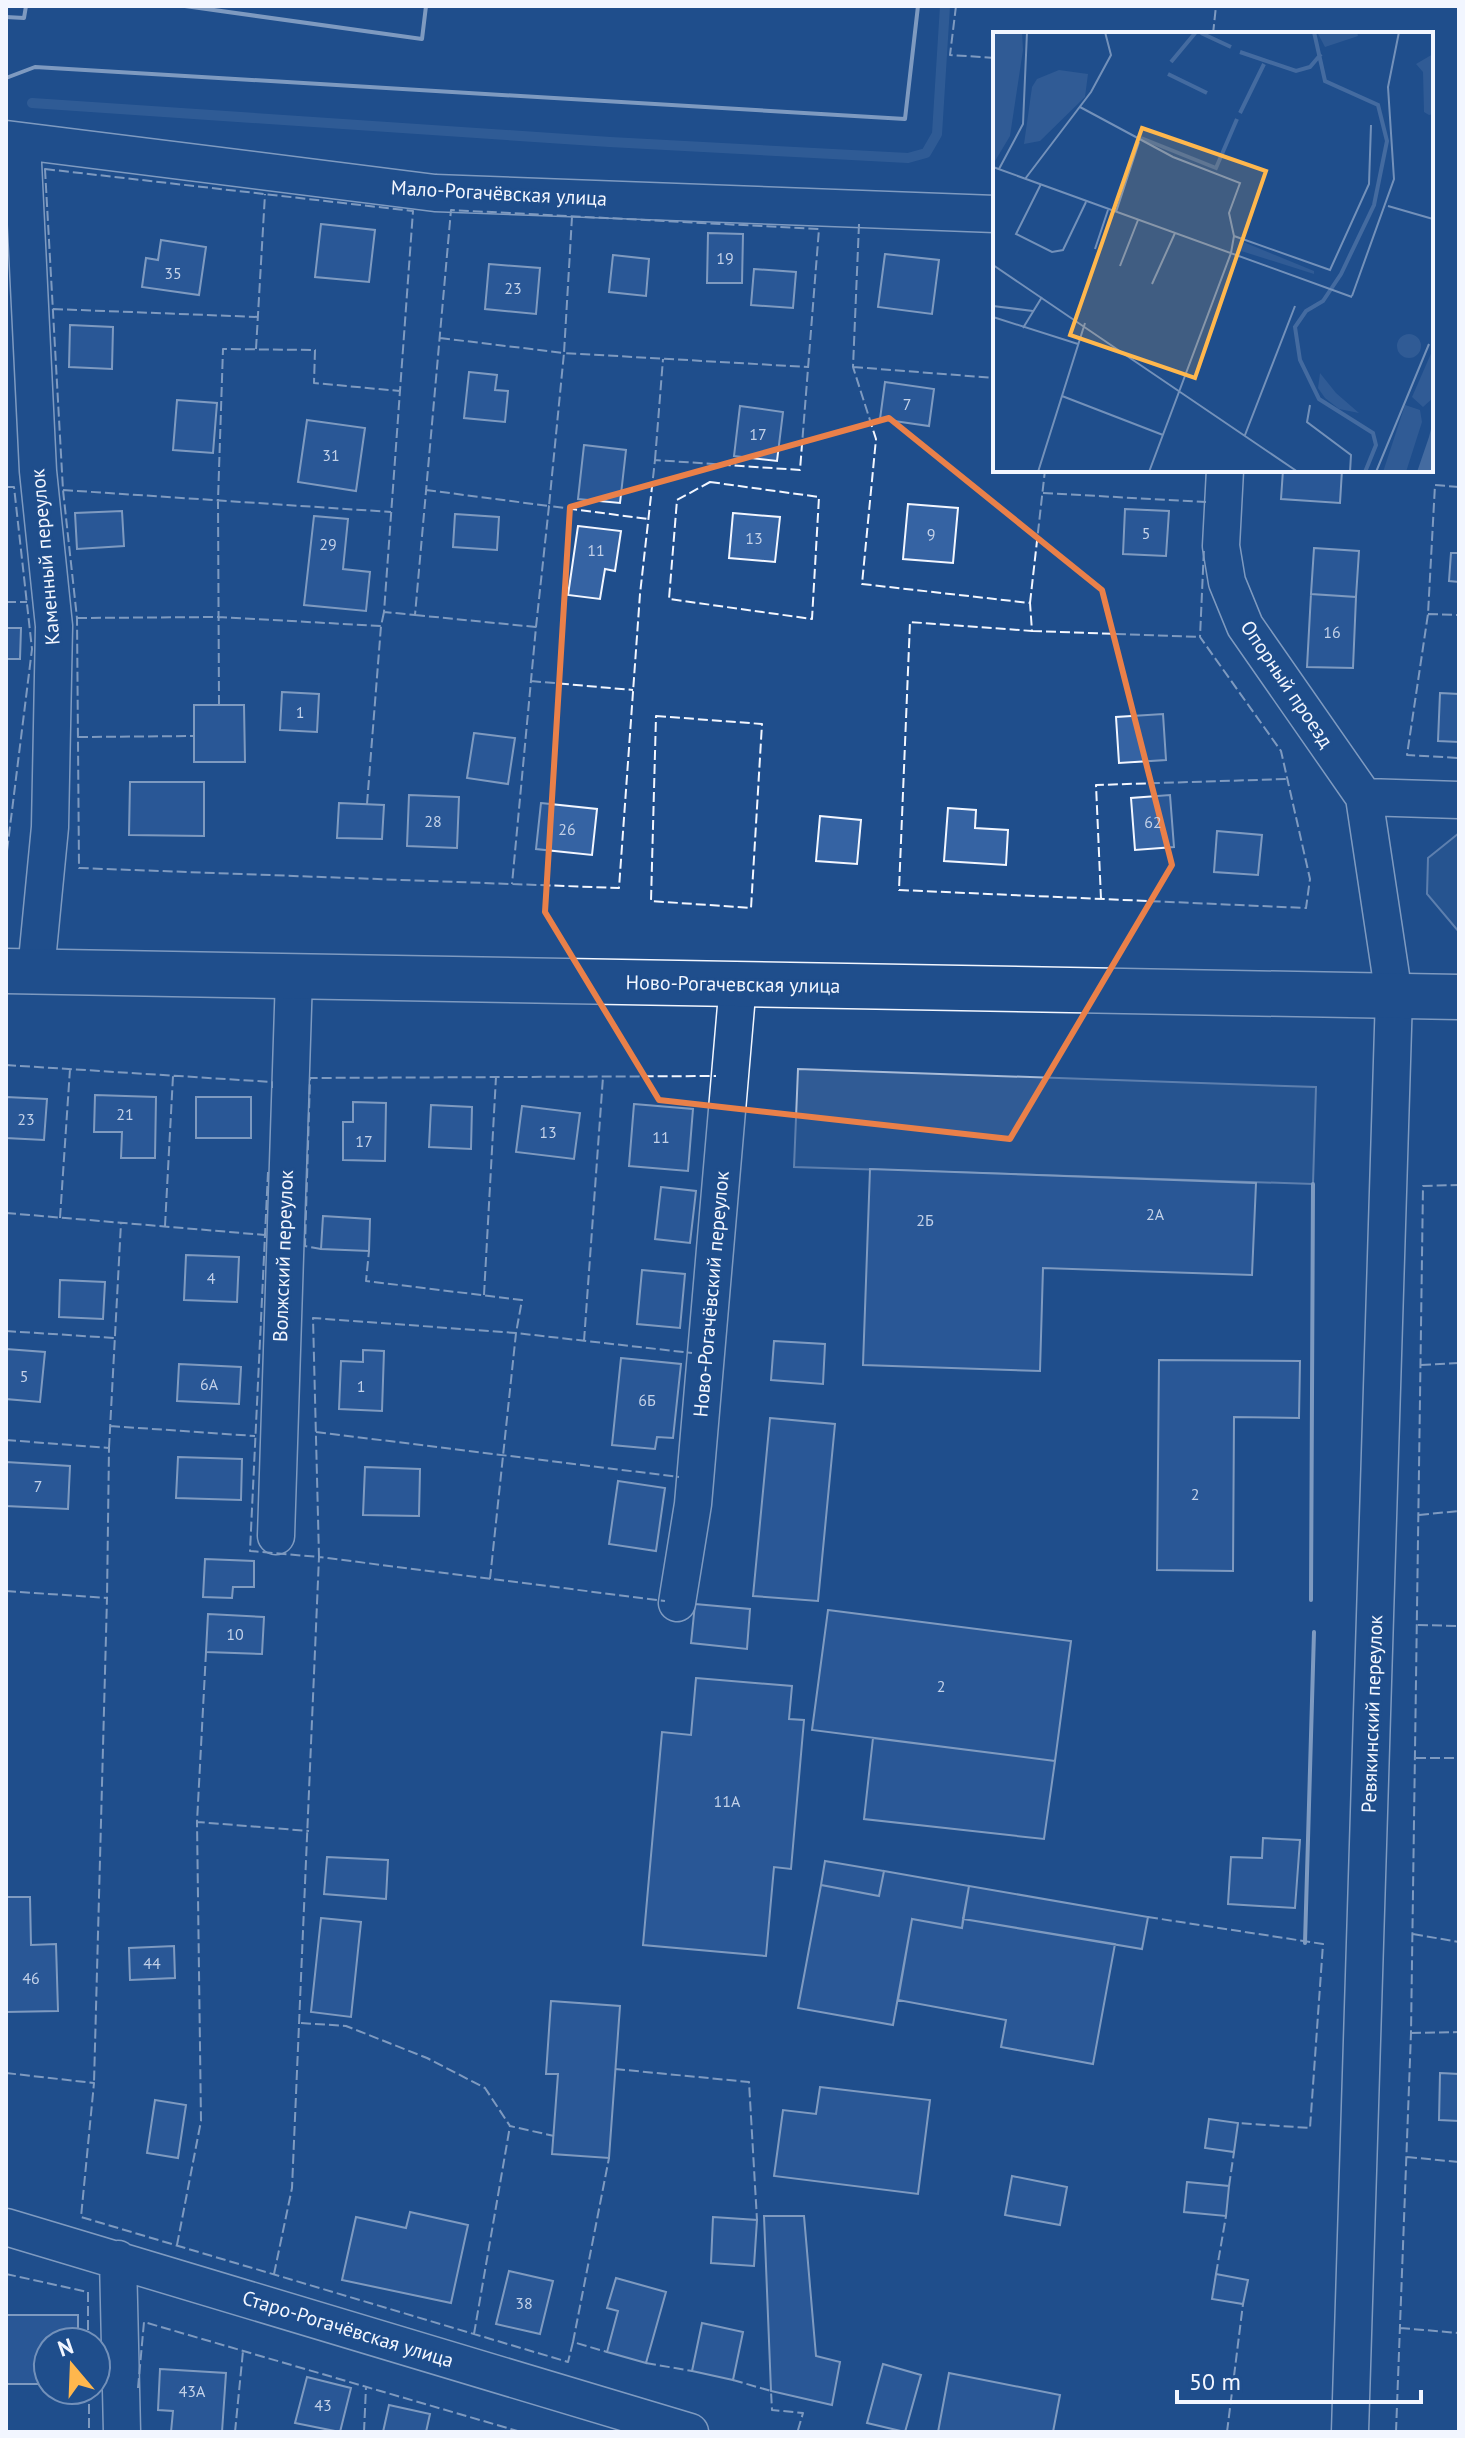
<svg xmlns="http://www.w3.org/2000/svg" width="1465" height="2438" font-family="'PT Sans',sans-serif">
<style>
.built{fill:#305b95;stroke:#a8bbd7;stroke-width:2}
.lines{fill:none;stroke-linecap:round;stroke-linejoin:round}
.stream{stroke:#446ba0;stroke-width:10}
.building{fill:#3563a3;stroke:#f2f6ff;stroke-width:2}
.minor-casing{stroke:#f2f6ff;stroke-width:39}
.major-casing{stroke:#f2f6ff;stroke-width:47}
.minor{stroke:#1f4e8c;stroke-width:36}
.major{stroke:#1f4e8c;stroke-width:44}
.fence{stroke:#f2f6ff;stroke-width:2;stroke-dasharray:10 4;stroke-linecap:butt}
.wall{stroke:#f2f6ff;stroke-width:4}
.marked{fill:none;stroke:#ea8049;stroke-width:6;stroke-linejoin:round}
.labels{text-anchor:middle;stroke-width:6;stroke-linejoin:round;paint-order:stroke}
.number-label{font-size:16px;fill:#c3d1e8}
.street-label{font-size:20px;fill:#f2f6ff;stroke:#1f4e8c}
.inset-river{fill:none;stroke:#446ba0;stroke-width:4}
.inset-road{fill:none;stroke:#7391ba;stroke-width:2}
.view{fill:#ffb74d;fill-opacity:0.15;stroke:#ffb74d;stroke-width:4}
.inset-edge{fill:none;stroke:#f2f6ff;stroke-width:4}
</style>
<rect width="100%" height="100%" fill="#1f4e8c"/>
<path class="built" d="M 1459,833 L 1459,932 L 1427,894 L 1428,858 Z
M 798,1069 L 1316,1087 L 1313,1184 L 794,1167 Z"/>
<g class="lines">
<path class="stream" d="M 32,103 L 610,142 L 908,158 L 926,153 L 937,134 L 945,6"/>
</g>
<path class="building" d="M 321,224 L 375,230 L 369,282 L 315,277 Z
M 708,233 L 743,234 L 742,283 L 707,283 Z
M 161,240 L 206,247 L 199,295 L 142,287 L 146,258 L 158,260 Z
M 885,254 L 939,260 L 932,314 L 878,307 Z
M 613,255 L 649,259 L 646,296 L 609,292 Z
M 489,264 L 540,268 L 536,314 L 485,309 Z
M 754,269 L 796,272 L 793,308 L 751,305 Z
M 70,325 L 113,327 L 112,369 L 69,367 Z
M 469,372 L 497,375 L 495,390 L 508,391 L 505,422 L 464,418 Z
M 885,382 L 934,389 L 929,426 L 880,419 Z
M 177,400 L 217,403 L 213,453 L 173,450 Z
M 740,406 L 783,412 L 777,461 L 734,456 Z
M 307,420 L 365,428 L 356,491 L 298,482 Z
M 584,445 L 626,450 L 620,503 L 578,499 Z
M 1283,470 L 1342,470 L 1340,503 L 1281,499 Z
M 908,504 L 958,508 L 953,563 L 903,559 Z
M 1125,509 L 1169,511 L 1166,556 L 1123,554 Z
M 122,511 L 124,546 L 77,549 L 75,513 Z
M 733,513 L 780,517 L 775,562 L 729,558 Z
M 455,514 L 499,517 L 497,550 L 453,547 Z
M 314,516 L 348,519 L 343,569 L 370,572 L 366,611 L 304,605 Z
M 578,526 L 621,531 L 615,571 L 605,569 L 600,599 L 568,595 Z
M 1314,548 L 1359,551 L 1356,597 L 1311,594 Z
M 1451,553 L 1459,553 L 1459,582 L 1449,581 Z
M 1311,594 L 1356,597 L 1353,668 L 1307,667 Z
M 6,628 L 21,628 L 20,659 L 6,659 Z
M 282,692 L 319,694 L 317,732 L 280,730 Z
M 1440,693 L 1459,694 L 1459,742 L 1438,741 Z
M 194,705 L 244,705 L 245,762 L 194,762 Z
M 1163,714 L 1166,760 L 1119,763 L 1116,717 Z
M 474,733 L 515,738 L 508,784 L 467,778 Z
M 130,782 L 204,782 L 204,836 L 129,835 Z
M 409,795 L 459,797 L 457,848 L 407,846 Z
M 1170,795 L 1174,847 L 1135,850 L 1131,798 Z
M 339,803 L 384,805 L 382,839 L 337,838 Z
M 541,803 L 597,809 L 592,855 L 536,849 Z
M 948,808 L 976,810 L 975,828 L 1008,830 L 1006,865 L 944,861 Z
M 820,816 L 861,820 L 857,864 L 816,861 Z
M 1217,831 L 1262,835 L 1258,875 L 1214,872 Z
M 95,1095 L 156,1097 L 155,1158 L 121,1158 L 122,1132 L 94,1132 Z
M 6,1097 L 47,1099 L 44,1140 L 6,1138 Z
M 196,1097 L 251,1097 L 251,1138 L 196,1138 Z
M 353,1102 L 386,1103 L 385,1161 L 343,1160 L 343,1122 L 353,1122 Z
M 634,1104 L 693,1109 L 688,1171 L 629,1166 Z
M 431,1105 L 472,1107 L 471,1149 L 429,1147 Z
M 522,1106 L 580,1113 L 574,1159 L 516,1152 Z
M 870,1169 L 1256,1183 L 1252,1275 L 1043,1268 L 1040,1371 L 863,1365 Z
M 661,1187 L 696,1191 L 690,1243 L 655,1239 Z
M 323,1216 L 370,1219 L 369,1251 L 321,1249 Z
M 186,1255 L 239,1257 L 237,1302 L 184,1300 Z
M 642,1270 L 685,1274 L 680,1328 L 637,1324 Z
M 60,1280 L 105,1282 L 103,1319 L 59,1317 Z
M 774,1341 L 825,1344 L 823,1384 L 771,1380 Z
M 6,1349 L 45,1352 L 40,1402 L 6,1399 Z
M 363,1350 L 384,1351 L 382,1411 L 339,1409 L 341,1361 L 363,1362 Z
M 621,1358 L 681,1364 L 673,1438 L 657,1437 L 655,1449 L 612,1445 Z
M 1159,1360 L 1300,1361 L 1299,1418 L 1234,1417 L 1233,1571 L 1157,1570 Z
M 179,1364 L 241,1367 L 239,1404 L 177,1401 Z
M 770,1418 L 835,1424 L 818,1601 L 753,1596 Z
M 178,1457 L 242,1459 L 241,1500 L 176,1498 Z
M 6,1462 L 70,1466 L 68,1509 L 6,1506 Z
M 365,1467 L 420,1469 L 419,1516 L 363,1515 Z
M 618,1481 L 665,1488 L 656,1551 L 609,1544 Z
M 205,1559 L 254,1561 L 254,1587 L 233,1587 L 232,1598 L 203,1597 Z
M 695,1604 L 750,1609 L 747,1649 L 691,1643 Z
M 828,1610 L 1071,1641 L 1055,1761 L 812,1730 Z
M 208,1614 L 264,1617 L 262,1654 L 206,1652 Z
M 696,1678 L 792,1686 L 789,1719 L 804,1720 L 791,1869 L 774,1867 L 766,1956 L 643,1945 L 662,1732 L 691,1735 Z
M 873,1738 L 1055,1761 L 1044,1839 L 864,1819 Z
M 1263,1838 L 1300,1840 L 1295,1908 L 1228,1904 L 1231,1857 L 1262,1858 Z
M 327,1857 L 388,1860 L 386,1899 L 324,1894 Z
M 825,1861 L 884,1871 L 879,1896 L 821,1885 Z
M 884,1871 L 969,1886 L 962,1928 L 912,1919 L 893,2025 L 798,2008 L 821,1885 L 879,1896 Z
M 969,1886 L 1148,1917 L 1142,1949 L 963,1919 Z
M 6,1897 L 30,1897 L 31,1945 L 56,1944 L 58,2011 L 6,2012 Z
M 321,1918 L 361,1922 L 351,2017 L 311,2012 Z
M 912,1919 L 962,1928 L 963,1919 L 1115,1944 L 1093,2064 L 1001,2047 L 1006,2020 L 898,2000 Z
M 174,1946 L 175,1978 L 130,1980 L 129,1948 Z
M 551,2001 L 620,2006 L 609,2158 L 552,2154 L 558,2074 L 546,2074 Z
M 1440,2073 L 1459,2074 L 1459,2121 L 1439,2120 Z
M 820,2087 L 930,2100 L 918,2194 L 774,2176 L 783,2110 L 816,2114 Z
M 155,2100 L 186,2105 L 178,2158 L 147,2153 Z
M 1209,2119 L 1238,2123 L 1234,2152 L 1205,2148 Z
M 1012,2176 L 1067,2187 L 1060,2225 L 1005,2215 Z
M 1187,2182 L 1229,2186 L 1226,2216 L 1184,2212 Z
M 410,2212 L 468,2225 L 451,2303 L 342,2280 L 356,2217 L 406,2228 Z
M 764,2216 L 804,2216 L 816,2356 L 840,2362 L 832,2405 L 771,2391 Z
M 713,2217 L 757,2220 L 754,2266 L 711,2263 Z
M 509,2271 L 553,2281 L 540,2334 L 496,2324 Z
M 1216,2274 L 1248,2280 L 1243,2304 L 1212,2299 Z
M 616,2278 L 666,2292 L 646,2363 L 607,2352 L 618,2311 L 607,2308 Z
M 6,2315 L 78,2315 L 78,2342 L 48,2342 L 48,2384 L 6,2384 Z
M 702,2323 L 743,2332 L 733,2380 L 692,2371 Z
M 883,2364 L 921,2375 L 905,2432 L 867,2423 Z
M 160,2369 L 226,2373 L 222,2432 L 171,2432 L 173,2411 L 158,2410 Z
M 949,2373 L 1060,2395 L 1053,2432 L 938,2432 Z
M 307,2377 L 351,2388 L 340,2432 L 295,2423 Z
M 389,2405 L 430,2414 L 426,2432 L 383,2432 Z"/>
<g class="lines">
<defs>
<path id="minor" d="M 6,139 L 435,193 L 995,214
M 22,142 L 38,471 L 54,626 L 50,827 L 36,971
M 1225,470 L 1221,546 L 1227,582 L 1245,626 L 1364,797 L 1394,996 L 1350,2432
M 1364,797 L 1459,800
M 276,1536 L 294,977
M 677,1603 L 693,1504 L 738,983
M 6,2227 L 690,2432
M 118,2259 L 122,2432"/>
<path id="major" d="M 6,971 L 1459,997"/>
</defs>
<use href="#minor" class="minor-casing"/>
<use href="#major" class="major-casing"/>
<use href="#minor" class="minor"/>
<use href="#major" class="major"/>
<path class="fence" d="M 956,6 L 950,55 L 995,58
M 1213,34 L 1216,6
M 45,169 L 413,211 L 384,612 L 415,615 L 451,210 L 819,229 L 800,470 L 655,460 L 640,594 L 619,888 L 79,868 L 77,618 L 63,490 Z
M 859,224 L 853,367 L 876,439 L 862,584 L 1030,603 L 1032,631 L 910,622 L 899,890 L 1306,908 L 1310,879 L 1281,751 L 1200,637 L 1204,548
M 53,309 L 258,317
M 440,338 L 564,353 L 572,217
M 256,349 L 265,194
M 853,367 L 995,378
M 655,460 L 663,359
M 710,482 L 819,497 L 812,619 L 669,599 L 677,500 Z
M 6,487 L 14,487 L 32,649 L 6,859
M 1459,487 L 1435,485 L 1428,614 L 1407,755 L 1459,758
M 63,490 L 391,512
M 426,490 L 549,506 L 564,353 L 808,367
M 1043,493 L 1206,502
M 6,602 L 27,602
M 1030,603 L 1045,470
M 1428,614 L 1459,615
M 415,615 L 536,627 L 512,884
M 77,618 L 218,617 L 381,626 L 384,612
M 536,627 L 549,506 L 648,519
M 1032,631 L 1200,637
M 531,681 L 633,690
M 219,705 L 218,500 L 223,349 L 315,350 L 314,383 L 400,391
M 656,716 L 762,724 L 751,908 L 651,901 Z
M 78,737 L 193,736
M 367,804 L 381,626
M 1101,899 L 1096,785 L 1287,779
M 6,1065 L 272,1082 L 272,1088
M 268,1172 L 250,1551 L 319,1557 L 313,1318 L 516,1333 L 522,1300 L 366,1281 L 369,1251
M 6,1213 L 265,1235
M 60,1218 L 70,1069
M 165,1226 L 173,1076
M 321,1249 L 305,1246 L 310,1078 L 716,1076
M 484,1295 L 496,1077
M 6,1331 L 115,1338
M 584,1341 L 603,1077
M 1421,1365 L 1459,1363
M 110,1426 L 255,1436
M 316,1432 L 679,1477
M 6,1440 L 109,1448 L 107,1598
M 109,1448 L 121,1223
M 1419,1515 L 1459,1511
M 490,1579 L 516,1333 L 692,1353
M 6,1591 L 107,1598 L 94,2083
M 1418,1625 L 1459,1626
M 206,1652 L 197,1822 L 309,1831
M 1416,1758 L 1459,1758
M 1148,1917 L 1323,1944 L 1310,2128 L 1238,2123
M 1413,1934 L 1459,1942
M 301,2023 L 346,2026 L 427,2058 L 485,2088 L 510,2126 L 554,2136
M 1411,2033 L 1459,2032
M 615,2069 L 749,2082 L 757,2220
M 6,2073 L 94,2083 L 81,2217 L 568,2362 L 573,2342 L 607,2352
M 1407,2157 L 1459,2162
M 1229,2186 L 1234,2152
M 177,2245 L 201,2121 L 197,1822
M 6,2274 L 88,2292 L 88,2342
M 274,2274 L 292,2188 L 319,1557 L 665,1601
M 1216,2274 L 1226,2216
M 1400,2328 L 1459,2333
M 474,2334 L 510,2126
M 573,2342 L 609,2158
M 646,2363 L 692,2371
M 733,2380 L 771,2391 L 772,2410 L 803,2413 L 798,2430 L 807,2432
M 138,2388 L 144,2322 L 521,2432
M 89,2390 L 89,2432
M 235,2432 L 243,2351
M 364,2432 L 366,2387
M 1227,2432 L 1243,2304
M 1396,2432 L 1411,2033 L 1423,1186 L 1459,1185"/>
<path class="wall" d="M 185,6 L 422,39 L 426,6
M 6,17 L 24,18 L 26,6
M 6,78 L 35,67 L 905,119 L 918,6
M 1311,1600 L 1313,1184
M 1305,1943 L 1314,1632"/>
</g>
<path d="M0 0H1465V2438H0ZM 889,418 L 1102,590 L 1172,865 L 1010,1139 L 659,1100 L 545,912 L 570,507 Z" fill="#1f4e8c" fill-opacity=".55" fill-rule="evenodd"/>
<path class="marked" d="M 889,418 L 1102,590 L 1172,865 L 1010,1139 L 659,1100 L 545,912 L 570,507 Z"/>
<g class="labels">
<g class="number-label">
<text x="725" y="264">19</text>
<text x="173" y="279">35</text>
<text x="513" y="294">23</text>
<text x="907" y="410">7</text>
<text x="758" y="440">17</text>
<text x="331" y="461">31</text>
<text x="1146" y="539">5</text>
<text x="931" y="540">9</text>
<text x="754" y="544">13</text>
<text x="328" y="550">29</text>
<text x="596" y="556">11</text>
<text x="1332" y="638">16</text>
<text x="300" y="718">1</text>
<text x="433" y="827">28</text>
<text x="1153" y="828">62</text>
<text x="567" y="835">26</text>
<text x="125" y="1120">21</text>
<text x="26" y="1125">23</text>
<text x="548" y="1138">13</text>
<text x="661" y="1143">11</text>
<text x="364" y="1147">17</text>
<text x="1155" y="1220">2А</text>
<text x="925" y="1226">2Б</text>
<text x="211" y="1284">4</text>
<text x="24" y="1382">5</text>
<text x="209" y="1390">6А</text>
<text x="361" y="1392">1</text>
<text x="647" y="1406">6Б</text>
<text x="38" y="1492">7</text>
<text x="1195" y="1500">2</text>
<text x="235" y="1640">10</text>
<text x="941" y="1692">2</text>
<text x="727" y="1807">11А</text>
<text x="152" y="1969">44</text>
<text x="31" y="1984">46</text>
<text x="524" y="2309">38</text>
<text x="192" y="2397">43А</text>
<text x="323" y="2411">43</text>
</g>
<g class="street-label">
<text transform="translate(499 193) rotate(3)" y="7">Мало-Рогачёвская улица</text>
<text transform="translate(45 557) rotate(-95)" y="7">Каменный переулок</text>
<text transform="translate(1287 684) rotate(56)" y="7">Опорный проезд</text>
<text transform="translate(733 984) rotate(1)" y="7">Ново-Рогачевская улица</text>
<text transform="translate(283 1256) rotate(-88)" y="7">Волжский переулок</text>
<text transform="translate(711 1294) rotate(-85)" y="7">Ново-Рогачёвский переулок</text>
<text transform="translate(1372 1714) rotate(-88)" y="7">Ревякинский переулок</text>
<text transform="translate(348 2329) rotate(17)" y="7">Старо-Рогачёвская улица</text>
</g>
</g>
<g transform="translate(993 32)">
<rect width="440" height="440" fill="#1f4e8c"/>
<path d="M 0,0 L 29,0 L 30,18 L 17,104 L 2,129 ZM 324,0 L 364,0 L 365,4 L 332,15 ZM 440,22 L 440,82 L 436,83 L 431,80 L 430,40 L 423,32 ZM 66,38 L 95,42 L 92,65 L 47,109 L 31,112 L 39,55 L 44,47 ZM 248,209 L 321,239 L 321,242 L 245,218 ZM404 314a12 12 0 1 1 24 0a12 12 0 1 1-24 0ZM 440,317 L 440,366 L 430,375 L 419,365 ZM 327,341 L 343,361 L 366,381 L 346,377 L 332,366 L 325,356 ZM 412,373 L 427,378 L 429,390 L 413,440 L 390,440 Z" fill="#305b95"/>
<path d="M 440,389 L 440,440 L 424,440 L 436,405 Z" fill="#446ba0"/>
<path class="inset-river" d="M 321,0 L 332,49 L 385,73 L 394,109 L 381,173 L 348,242 L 330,269 L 313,279 L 302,295 L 307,328 L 326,367 L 380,401 L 383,413 L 372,440M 208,1 L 238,15M 247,20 L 303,39 L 317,35 L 328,22M 178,30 L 203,0M 175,42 L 214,61M 247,81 L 271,32M 148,106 L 223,136 L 244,87"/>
<path class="inset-road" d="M 87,75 L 180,125 L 247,151 L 236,181 L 241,204 L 238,221 L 156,440M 0,135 L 359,265M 6,137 L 30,92 L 34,0M 32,147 L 98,60 L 118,23 L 112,0M 48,152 L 23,202 L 59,220 L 70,218 L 93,170M 395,174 L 440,187M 123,180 L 146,110M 241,204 L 337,238 L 376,152 L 378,93M 102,217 L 115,178M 0,233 L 305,440M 127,234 L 145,188M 159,252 L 182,201M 359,264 L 401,147 L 395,55 L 406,0M 0,274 L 40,279M 0,285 L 85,312M 30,296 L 49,265M 69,364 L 170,403M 317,373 L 314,390 L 358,423 L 357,440M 252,403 L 302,274M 45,440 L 92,291M 383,440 L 436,312"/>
<path class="view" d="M 149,96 L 273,139 L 202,346 L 77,303 Z"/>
<rect width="440" height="440" class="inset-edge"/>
</g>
<rect width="1465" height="2438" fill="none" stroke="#f2f6ff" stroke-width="16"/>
<g transform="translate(72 2366) rotate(341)"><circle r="38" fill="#1f4e8c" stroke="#7391ba" stroke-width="2"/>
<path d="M0-6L14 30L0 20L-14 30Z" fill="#ffb74d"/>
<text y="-12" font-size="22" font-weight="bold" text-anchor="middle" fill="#f2f6ff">N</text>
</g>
<path d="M1177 2390v12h244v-12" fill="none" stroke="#f2f6ff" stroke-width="4"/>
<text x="1189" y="2390" font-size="24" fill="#f2f6ff" stroke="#1f4e8c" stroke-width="6" paint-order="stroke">50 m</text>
</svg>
